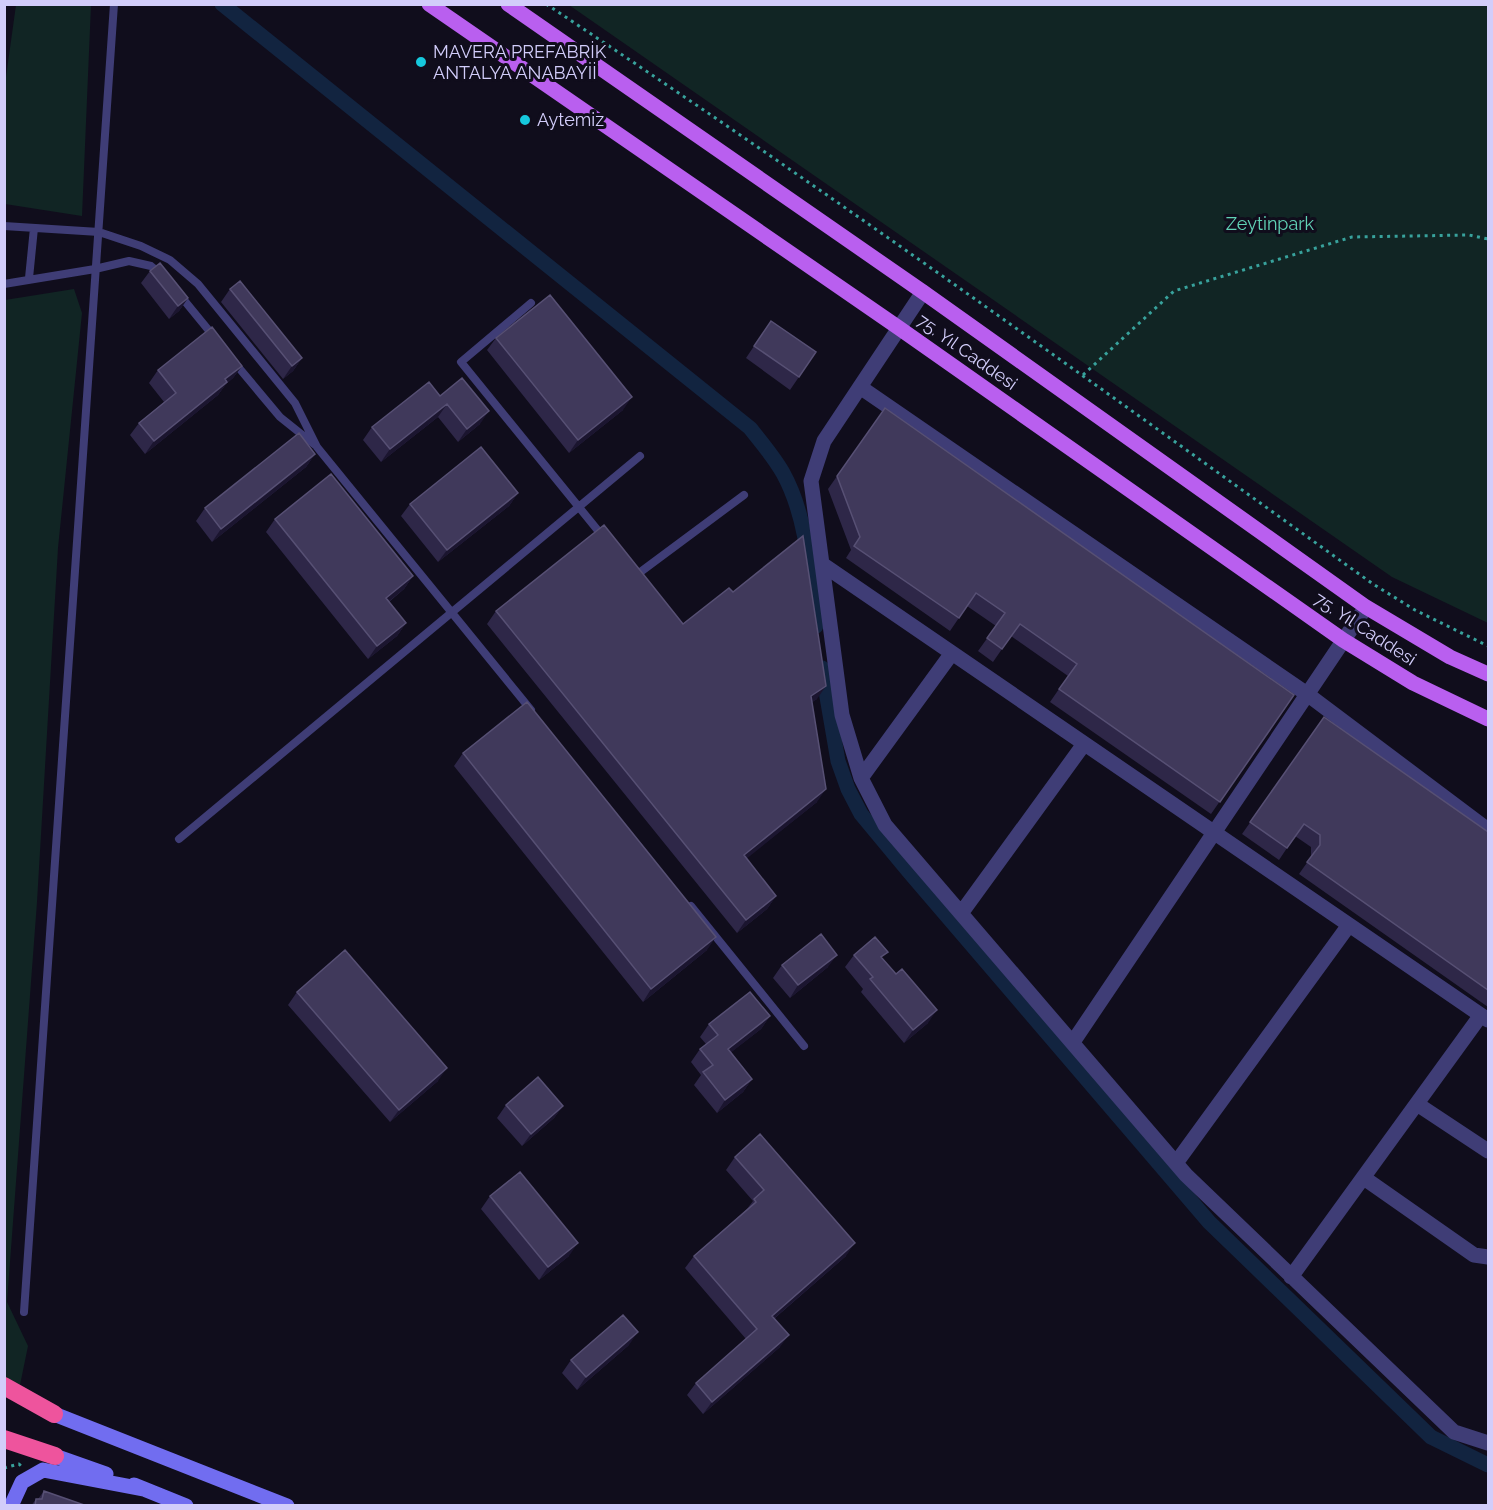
<svg xmlns="http://www.w3.org/2000/svg" width="1493" height="1510" font-family="Raleway,sans-serif">
<style>
.green{fill:#112524}
.lines{fill:none;stroke-linecap:round;stroke-linejoin:round}
.canal{stroke:#122440;stroke-width:15}
.path{stroke:#38a29c;stroke-width:3;stroke-dasharray:3 4.5;stroke-linecap:butt}
.lane{stroke:#3f3d76;stroke-width:8}
.street{stroke:#3f3d76;stroke-width:15}
.secondary{stroke:#716df0;stroke-width:15}
.primary{stroke:#b95fef;stroke-width:15}
.highway{stroke:#ee549d;stroke-width:18}
.wall{fill:#2e2748}
.shaded-wall{fill:#1b152f}
.building{fill:#40395b;stroke:#575074;stroke-width:1.5}
.poi-dot{fill:#16c8dd;stroke:#100d1c;stroke-width:2}
.labels{text-anchor:middle;stroke-width:6;stroke-linejoin:round;paint-order:stroke}
.poi-label{font-size:18px;fill:#d2cdfa;stroke:#100d1c;text-anchor:start}
.park-label{font-size:18px;fill:#61d2b6;stroke:#100d1c}
.street-label{font-size:18px;fill:#d2cdfa;stroke:#100d1c}
</style>
<rect width="100%" height="100%" fill="#100d1c"/>
<path class="green" d="M 16,5 L 91,5 L 82,216 L 5,204 L 5,84 Z
M 569,5 L 1488,5 L 1488,623 L 1392,577 Z
M 74,289 L 82,313 L 58,548 L 37,902 L 7,1302 L 28,1346 L 20,1385 L 5,1377 L 5,300 Z"/>
<g class="lines">
<path class="canal" d="M 222,4 L 750,428 C 761,442 774,457 783,473 C 808,518 810,576 816,626
M 822,668 L 838,761 L 848,789 L 861,814 L 910,873 L 1209,1222 L 1431,1437 L 1488,1465"/>
<path class="path" d="M 546,4 C 827,190 1100,388 1373,584 L 1415,610 L 1488,646
M 1083,375 L 1174,291 L 1352,237 L 1469,235 L 1488,239
M 4,1468 L 19,1464 L 22,1467"/>
<path class="lane" d="M 4,226 L 99,232 L 141,246 L 170,260 L 198,284 L 295,403 L 317,447 L 531,710
M 29,278 L 34,228
M 4,284 L 95,269 L 129,261 L 151,266 L 161,274
M 179,294 L 215,338
M 531,303 L 461,362 L 604,538
M 234,362 L 280,417 L 315,445
M 635,576 L 744,495
M 179,839 L 640,456
M 691,906 L 804,1046
M 24,1312 L 114,4"/>
<path class="street" d="M 923,292 L 824,441 L 811,481 L 842,715 L 861,778 L 885,825 L 1186,1175 L 1454,1432 L 1488,1443
M 860,387 L 1307,694 L 1488,830
M 822,564 L 1488,1020
M 861,778 L 952,653
M 962,912 L 1084,744
M 1073,1042 L 1366,607
M 1417,1104 L 1488,1151
M 1176,1163 L 1349,925
M 1364,1178 L 1474,1255 L 1488,1257
M 1291,1277 L 1481,1015"/>
<path class="secondary" d="M 54,1414 L 287,1506
M 55,1456 L 106,1474
M 134,1485 L 186,1506
M 11,1506 L 22,1482 L 43,1470 L 143,1489"/>
<path class="primary" d="M 429,4 L 899,328 L 1343,640 L 1413,683 L 1488,719
M 508,4 L 923,292 L 1366,607 L 1450,657 L 1488,674"/>
<path class="highway" d="M 4,1386 L 54,1414
M 4,1439 L 55,1456"/>
</g>
<path class="wall" d="M 150,271 L 188,298 L 179,311 L 169,319 L 141,283 Z
M 230,289 L 302,358 L 293,371 L 283,379 L 221,302 Z
M 771,321 L 816,352 L 790,390 L 746,358 Z
M 496,338 L 623,410 L 569,453 L 487,350 Z
M 242,366 L 233,378 L 226,384 L 218,395 L 145,454 L 130,435 L 139,423 L 164,402 L 149,383 L 158,370 Z
M 440,396 L 480,424 L 458,442 L 438,417 L 381,462 L 363,440 L 372,427 Z
M 885,408 L 1294,695 L 1211,814 L 1050,702 L 1068,676 L 1011,636 L 993,662 L 978,651 L 996,626 L 967,606 L 950,631 L 846,558 L 851,550 L 828,489 Z
M 315,454 L 306,467 L 212,542 L 196,521 L 205,508 Z
M 518,493 L 509,506 L 438,562 L 401,516 L 410,504 Z
M 275,519 L 413,576 L 404,589 L 389,602 L 406,623 L 397,636 L 368,659 L 266,532 Z
M 496,611 L 683,624 L 817,699 L 812,702 L 817,802 L 746,858 L 776,896 L 767,909 L 737,933 L 487,624 Z
M 1324,717 L 1488,832 L 1488,1007 L 1299,874 L 1311,857 L 1311,847 L 1295,836 L 1279,860 L 1242,834 Z
M 463,753 L 707,950 L 643,1002 L 454,766 Z
M 854,955 L 883,959 L 928,1023 L 904,1043 L 861,992 L 863,989 L 845,967 Z
M 782,965 L 828,967 L 790,998 L 773,978 Z
M 297,992 L 438,1081 L 390,1122 L 288,1005 Z
M 770,1016 L 761,1029 L 731,1052 L 752,1079 L 743,1092 L 717,1113 L 694,1085 L 701,1075 L 691,1062 L 700,1049 L 706,1044 L 700,1037 L 709,1024 Z
M 506,1105 L 563,1106 L 554,1118 L 522,1146 L 497,1118 Z
M 735,1157 L 846,1256 L 775,1318 L 780,1347 L 703,1414 L 687,1395 L 696,1383 L 746,1339 L 685,1268 L 694,1256 L 747,1209 L 753,1201 L 726,1170 Z
M 490,1196 L 569,1256 L 539,1280 L 481,1209 Z
M 629,1345 L 577,1390 L 562,1373 L 571,1360 Z
M 44,1491 L 87,1506 L 31,1506 L 36,1499 L 38,1499 Z"/>
<path class="shaded-wall" d="M 188,298 L 179,311 L 169,319 L 178,306 Z
M 302,358 L 293,371 L 283,379 L 292,366 Z
M 242,366 L 233,378 L 226,384 L 218,395 L 145,454 L 154,441 L 225,379 Z
M 632,397 L 623,410 L 569,453 L 578,440 Z
M 447,404 L 438,417 L 381,462 L 390,449 Z
M 489,411 L 480,424 L 458,442 L 467,429 Z
M 315,454 L 306,467 L 212,542 L 221,529 Z
M 518,493 L 509,506 L 438,562 L 447,550 Z
M 413,576 L 404,589 L 377,611 L 386,598 Z
M 406,623 L 397,636 L 368,659 L 377,646 Z
M 826,686 L 817,699 L 802,709 L 811,696 Z
M 826,789 L 817,802 L 735,868 L 744,855 Z
M 776,896 L 767,909 L 737,933 L 746,920 Z
M 716,937 L 707,950 L 643,1002 L 651,989 Z
M 837,955 L 828,967 L 790,998 L 798,985 Z
M 937,1010 L 928,1023 L 904,1043 L 913,1030 Z
M 770,1016 L 761,1029 L 719,1062 L 728,1049 Z
M 447,1068 L 438,1081 L 390,1122 L 399,1110 Z
M 752,1079 L 743,1092 L 717,1113 L 725,1100 Z
M 563,1106 L 554,1118 L 522,1146 L 531,1134 Z
M 578,1243 L 569,1256 L 539,1280 L 548,1267 Z
M 855,1243 L 846,1256 L 763,1328 L 772,1316 Z
M 638,1332 L 629,1345 L 577,1390 L 586,1377 Z
M 789,1335 L 780,1347 L 703,1414 L 712,1402 Z"/>
<path class="building" d="M 160,263 L 188,298 L 178,306 L 150,271 Z
M 240,281 L 302,358 L 292,366 L 230,289 Z
M 550,295 L 632,397 L 578,440 L 496,338 Z
M 771,321 L 816,352 L 799,377 L 754,346 Z
M 212,327 L 242,366 L 225,379 L 227,382 L 154,441 L 139,423 L 176,393 L 158,370 Z
M 462,378 L 489,411 L 467,429 L 447,404 L 390,449 L 372,427 L 429,382 L 440,396 Z
M 885,408 L 1294,695 L 1220,802 L 1059,689 L 1077,664 L 1020,624 L 1002,649 L 987,638 L 1005,613 L 976,593 L 959,618 L 854,546 L 860,537 L 837,476 Z
M 299,433 L 315,454 L 221,529 L 205,508 Z
M 481,447 L 518,493 L 447,550 L 410,504 Z
M 331,474 L 413,576 L 386,598 L 406,623 L 377,646 L 275,519 Z
M 604,525 L 683,624 L 729,588 L 733,592 L 803,536 L 826,686 L 811,696 L 826,789 L 744,855 L 776,896 L 746,920 L 496,611 Z
M 527,702 L 716,937 L 651,989 L 463,753 Z
M 1324,717 L 1488,832 L 1488,990 L 1307,862 L 1320,845 L 1320,835 L 1304,824 L 1287,848 L 1250,822 Z
M 821,934 L 837,955 L 798,985 L 782,965 Z
M 875,937 L 888,952 L 881,957 L 896,974 L 902,969 L 937,1010 L 913,1030 L 870,979 L 873,977 L 854,955 Z
M 345,950 L 447,1068 L 399,1110 L 297,992 Z
M 750,992 L 770,1016 L 728,1049 L 752,1079 L 725,1100 L 703,1072 L 713,1065 L 700,1049 L 718,1035 L 709,1024 Z
M 538,1077 L 563,1106 L 531,1134 L 506,1105 Z
M 760,1134 L 855,1243 L 772,1316 L 789,1335 L 712,1402 L 696,1383 L 757,1329 L 694,1256 L 756,1202 L 754,1199 L 764,1190 L 735,1157 Z
M 520,1172 L 578,1243 L 548,1267 L 490,1196 Z
M 623,1315 L 638,1332 L 586,1377 L 571,1360 Z
M 44,1491 L 87,1506 L 35,1506 L 36,1499 L 42,1499 Z"/>
<g class="poi-dot">
<circle cx="421" cy="62" r="6"/>
<circle cx="525" cy="120" r="6"/>
</g>
<g class="labels">
<g class="poi-label">
<text x="433" y="58">MAVERA PREFABRİK<tspan x="433" dy="21">ANTALYA ANABAYİİ</tspan></text>
<text x="537" y="126">Aytemiz</text>
</g>
<g class="park-label">
<text x="1270" y="230">Zeytinpark</text>
</g>
<g class="street-label">
<text transform="translate(967 352) rotate(35)" y="6">75. Yıl Caddesi</text>
<text transform="translate(1365 629) rotate(33)" y="6">75. Yıl Caddesi</text>
</g>
</g>
<rect width="1493" height="1510" fill="none" stroke="#d2cdfa" stroke-width="12"/>
</svg>
